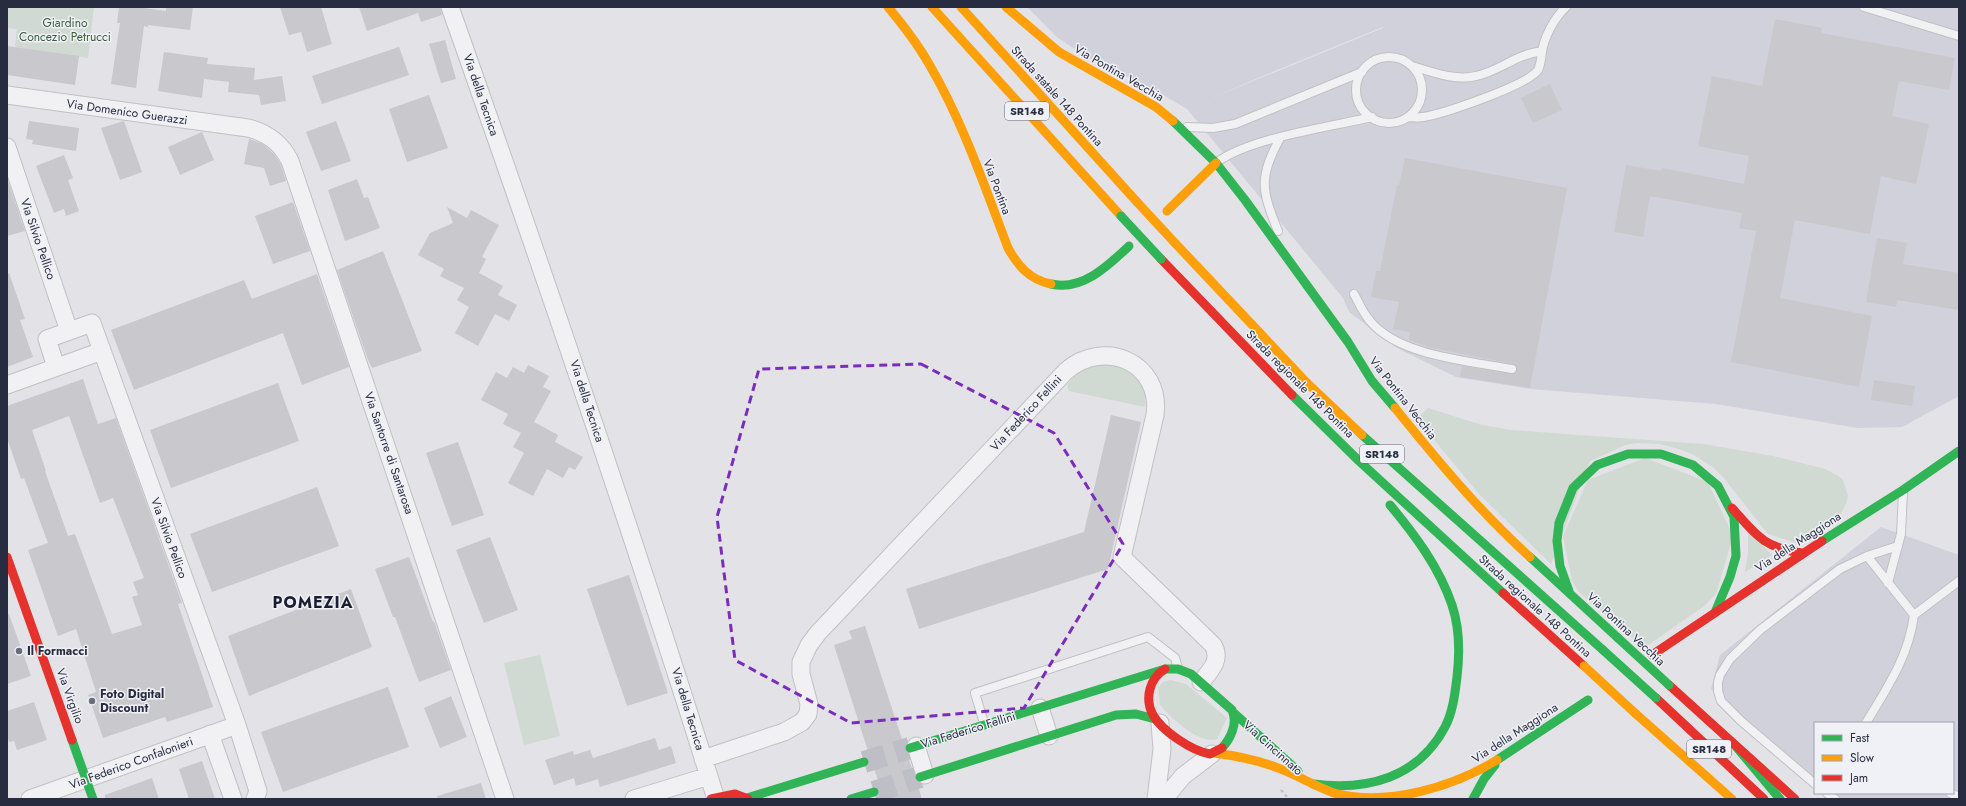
<svg xmlns="http://www.w3.org/2000/svg" width="1966" height="806" font-family="Jost,sans-serif">
<style>
.built{fill:#d0d1da;fill-rule:evenodd}
.green{fill:#d0d9d2}
.building{fill:#c8c8cd;fill-rule:evenodd}
.lines{fill:none;stroke-linecap:round;stroke-linejoin:round}
.secondary-tunnel{stroke:#bdbec6;stroke-width:22;stroke-dasharray:22 11;stroke-linecap:butt}
.lane-casing{stroke:#c0c0c5;stroke-width:10}
.street-casing{stroke:#c0c0c5;stroke-width:19}
.path{stroke:#c0c1c7;stroke-width:2.5;stroke-dasharray:3 3;stroke-linecap:butt}
.lane{stroke:#f1f1f3;stroke-width:8}
.street{stroke:#f1f1f3;stroke-width:17}
.fast{stroke:#30b455;stroke-width:9}
.slow{stroke:#ff9f0a;stroke-width:9}
.jam{stroke:#e5322d;stroke-width:9}
.fast-bridge{stroke:#30b455;stroke-width:9}
.slow-bridge{stroke:#ff9f0a;stroke-width:9}
.marked{fill:none;stroke:#7b2cbf;stroke-width:3;stroke-dasharray:8 5;stroke-linejoin:round}
.poi-dot{fill:#696c7a;stroke:#eff1f6;stroke-width:1.5}
.labels{text-anchor:middle;stroke-width:3;stroke-linejoin:round;paint-order:stroke}
.shield{fill:#eff1f6;stroke:#646777;stroke-width:1}
.shield-label{font-size:11px;font-weight:bold;fill:#282c40}
.park-label{font-size:12px;fill:#365b36;stroke:#eff1f6}
.street-label{font-size:12px;fill:#282c40;stroke:#eff1f6}
.poi-label{font-size:12px;font-weight:bold;fill:#282c40;stroke:#eff1f6;text-anchor:start}
.district-label{font-size:16px;font-weight:bold;letter-spacing:1px;fill:#1b1e31;stroke:#eff1f6}
</style>
<rect width="100%" height="100%" fill="#e2e2e7"/>
<path class="built" d="M 1027,7 L 1959,7 L 1959,396 L 1902,427 L 1858,428 L 1716,404 L 1531,389 L 1456,377 L 1397,348 L 1349,312 L 1343,298 L 1187,109 L 1153,89 L 1087,57 L 1058,38 ZM 1383,27 L 1383,28 L 1214,97 L 1258,78 Z
M 1881,527 L 1959,555 L 1959,799 L 1829,799 L 1823,793 L 1953,793 L 1953,723 L 1815,723 L 1815,786 L 1711,689 L 1720,655 Z"/>
<path class="green" d="M 7,7 L 94,7 L 88,58 L 15,47 L 17,29 L 7,28 Z
M 1097,364 C 1124,365 1149,376 1145,407 L 1069,391 L 1067,385 L 1078,372 Z
M 1428,408 L 1482,425 L 1511,430 L 1703,444 L 1773,456 L 1825,469 L 1837,475 L 1843,480 L 1848,496 L 1846,503 L 1841,514 L 1800,544 L 1768,534 L 1723,477 L 1714,468 L 1694,455 L 1682,450 L 1660,444 L 1637,443 L 1625,445 L 1590,461 L 1551,564 L 1480,495 L 1425,429 L 1421,423 L 1421,415 Z
M 1645,458 L 1708,482 L 1733,536 L 1716,594 L 1704,606 L 1644,648 L 1579,592 L 1572,581 L 1563,536 L 1588,480 Z
M 1748,531 L 1772,555 L 1745,572 L 1748,553 Z
M 540,655 L 560,736 L 524,745 L 504,663 Z
M 1170,680 L 1186,684 L 1227,718 L 1217,739 C 1200,745 1171,718 1160,705 L 1158,688 L 1163,682 Z"/>
<path class="building" d="M 119,7 L 136,7 L 166,11 L 166,7 L 193,7 L 190,30 L 148,25 L 148,27 L 144,26 L 136,88 L 111,84 L 120,23 L 117,23 Z
M 280,7 L 321,7 L 332,44 L 307,52 L 301,32 L 289,35 Z
M 359,7 L 440,7 L 442,15 L 421,22 L 418,13 L 367,31 Z
M 1775,19 L 1822,28 L 1821,33 L 1955,58 L 1949,90 L 1899,81 L 1892,116 L 1929,124 L 1916,184 L 1881,176 L 1870,234 L 1795,220 L 1780,298 L 1872,316 L 1859,387 L 1731,362 L 1756,231 L 1739,228 L 1742,213 L 1650,196 L 1643,237 L 1614,232 L 1626,165 L 1661,171 L 1662,168 L 1744,184 L 1749,156 L 1698,146 L 1712,76 L 1762,86 Z
M 445,40 L 456,79 L 441,83 L 429,44 Z
M 7,46 L 79,56 L 75,85 L 7,75 Z
M 399,47 L 409,75 L 322,104 L 312,76 Z
M 164,52 L 208,58 L 207,64 L 255,68 L 254,80 L 282,76 L 286,101 L 261,105 L 259,95 L 228,92 L 229,82 L 204,79 L 202,98 L 158,91 Z
M 1550,84 L 1562,110 L 1533,123 L 1521,98 Z
M 429,95 L 448,148 L 407,162 L 389,109 Z
M 29,121 L 79,128 L 76,151 L 32,144 L 33,140 L 26,139 Z
M 124,121 L 142,172 L 120,180 L 101,128 Z
M 336,121 L 351,161 L 321,171 L 306,132 Z
M 202,132 L 214,160 L 180,175 L 168,147 Z
M 249,139 L 263,144 L 275,155 L 281,165 L 286,181 L 270,186 L 264,168 L 244,164 Z
M 64,155 L 73,178 L 68,180 L 79,211 L 66,216 L 64,209 L 54,213 L 36,166 Z
M 1405,158 L 1567,188 L 1530,388 L 1460,377 L 1462,366 L 1511,374 L 1516,372 L 1517,367 L 1513,364 L 1432,348 L 1409,340 L 1410,332 L 1393,329 L 1399,302 L 1371,297 L 1376,271 L 1380,271 L 1397,185 L 1399,185 Z
M 7,178 L 25,231 L 7,236 Z
M 357,179 L 364,198 L 368,197 L 380,228 L 345,241 L 328,190 Z
M 293,202 L 310,251 L 273,264 L 255,216 Z
M 447,207 L 467,218 L 471,210 L 499,225 L 482,257 L 486,259 L 479,273 L 503,286 L 498,295 L 517,305 L 509,321 L 495,314 L 478,346 L 455,333 L 469,307 L 457,300 L 464,288 L 440,276 L 444,269 L 418,255 L 430,233 L 453,223 Z
M 1877,238 L 1907,243 L 1903,264 L 1959,273 L 1959,310 L 1897,300 L 1896,307 L 1866,302 Z
M 383,251 L 422,351 L 372,368 L 368,360 L 337,270 Z
M 9,273 L 25,319 L 20,320 L 33,357 L 7,367 L 7,274 Z
M 317,274 L 349,367 L 302,385 L 283,333 L 134,390 L 111,330 L 244,280 L 252,299 Z
M 528,365 L 549,376 L 543,387 L 551,391 L 534,422 L 558,435 L 555,442 L 583,457 L 575,470 L 569,467 L 563,478 L 547,469 L 533,496 L 508,483 L 524,453 L 513,447 L 521,433 L 503,424 L 508,414 L 481,400 L 496,372 L 507,378 L 513,367 L 524,373 Z
M 83,379 L 98,424 L 116,418 L 182,603 L 178,604 L 213,707 L 167,722 L 165,717 L 103,738 L 88,695 L 96,692 L 76,629 L 58,636 L 28,550 L 48,543 L 24,478 L 21,479 L 7,438 L 7,406 ZM 69,416 L 100,503 L 113,498 L 144,578 L 133,582 L 138,595 L 132,597 L 142,625 L 112,634 L 75,534 L 68,536 L 45,471 L 46,471 L 32,430 Z
M 1874,380 L 1915,386 L 1912,406 L 1871,400 Z
M 278,383 L 299,441 L 171,488 L 150,430 Z
M 1111,415 L 1141,422 L 1108,569 L 919,629 L 906,589 L 1084,532 Z
M 458,442 L 484,515 L 452,526 L 426,453 Z
M 317,487 L 339,546 L 212,592 L 190,534 Z
M 490,537 L 518,610 L 484,623 L 456,550 Z
M 409,557 L 433,622 L 434,621 L 451,670 L 419,682 L 395,617 L 393,617 L 375,569 Z
M 629,575 L 668,693 L 627,706 L 587,589 Z
M 351,589 L 372,647 L 249,696 L 228,636 Z
M 7,614 L 9,614 L 31,676 L 7,684 Z
M 865,626 L 902,739 L 898,745 L 898,752 L 902,758 L 909,760 L 912,768 L 908,774 L 908,781 L 912,786 L 919,789 L 922,799 L 884,799 L 886,788 L 878,780 L 874,769 L 876,758 L 868,751 L 834,645 L 852,639 L 849,631 Z
M 388,687 L 409,747 L 283,792 L 261,732 Z
M 451,696 L 467,737 L 440,748 L 424,708 Z
M 34,702 L 47,740 L 17,750 L 14,741 L 9,742 L 7,735 L 7,711 Z
M 655,738 L 659,750 L 671,746 L 676,763 L 600,787 L 598,779 L 576,786 L 574,778 L 554,785 L 545,760 L 573,751 L 574,755 L 590,750 L 593,758 Z
M 202,761 L 215,799 L 189,799 L 179,769 Z
M 152,778 L 159,799 L 105,799 L 105,795 Z
M 481,783 L 486,799 L 438,799 L 437,796 Z"/>
<g class="lines">
<path class="secondary-tunnel" d="M 864,762 L 910,748
M 874,792 L 920,777"/>
<defs>
<path id="lane" d="M 1864,7 L 1959,36
M1356 90a33 33 0 1 1 66 0a33 33 0 1 1-66 0Z
M 1412,66 C 1432,72 1455,81 1476,76 C 1500,71 1514,55 1542,51
M 1408,117 C 1413,117 1418,118 1423,117 C 1443,114 1528,85 1538,70 C 1541,64 1541,58 1542,52 C 1544,37 1555,17 1566,7
M 1187,127 L 1213,128 L 1235,124 L 1362,72
M 1216,163 C 1248,138 1330,127 1372,117
M 1278,231 C 1261,189 1259,178 1280,138
M 1354,294 C 1359,303 1363,313 1370,321 C 1399,356 1469,361 1512,369
M 1867,556 L 1898,546
M 1888,583 L 1901,534 L 1903,492
M 984,723 L 975,693 L 1148,637 L 1175,658 L 1178,668
M 1866,723 C 1887,688 1909,656 1914,615
M 1815,784 L 1741,721 L 1721,701 L 1718,691 L 1718,682 L 1720,675 L 1730,659 L 1760,630 L 1840,569 L 1867,556 L 1914,615 L 1959,581
M 1827,793 L 1835,799
M 1950,793 L 1959,797"/>
<path id="street" d="M 450,7 C 543,270 633,533 716,799
M 7,95 L 248,128 C 268,133 281,143 290,161 L 505,799
M 7,147 L 69,331
M 56,367 L 47,339 L 92,323 L 237,725
M 7,385 L 102,351
M 1040,708 L 1049,736
M 210,734 L 233,799
M 916,746 L 925,775
M 703,759 L 784,732 L 802,722 L 808,714 L 809,704 L 801,674 L 801,662 L 809,645 L 818,633 L 1066,371 C 1104,338 1162,362 1155,415 L 1122,557 L 1213,645 C 1222,660 1210,671 1201,682
M 30,799 L 237,725 L 258,791 L 255,799
M 634,799 L 709,776
M 1156,799 L 1162,749 L 1160,723
M 1164,799 L 1183,776 L 1212,754"/>
</defs>
<use href="#lane" class="lane-casing"/>
<use href="#street" class="street-casing"/>
<path class="path" d="M 1281,790 L 1289,799"/>
<use href="#lane" class="lane"/>
<use href="#street" class="street"/>
<path class="fast" d="M 1173,121 L 1216,163 L 1245,200 L 1348,342 L 1372,381 L 1395,408
M 1051,284 C 1082,291 1108,266 1129,246
M 1292,395 L 1359,461 L 1503,593
M 1362,435 L 1603,650
M 1822,541 L 1903,490 L 1959,451
M 1530,557 L 1618,638
M 1569,591 L 1560,566 L 1557,541 L 1559,523 L 1573,488 L 1597,465 L 1628,454 L 1661,454 L 1693,465 L 1718,486 L 1734,517 L 1736,556 L 1730,577 L 1716,610
M 1234,713 L 1298,771
M 72,740 L 93,799
M 1734,744 L 1780,799
M 910,748 L 1165,669 L 1178,669 L 1191,674 L 1232,710 C 1238,723 1231,738 1222,748
M 1497,760 L 1588,700
M 920,777 L 1116,715 L 1136,714 L 1155,719
M 1313,784 C 1367,791 1418,778 1445,727 C 1453,712 1455,693 1457,677 C 1460,652 1460,629 1452,605 C 1439,567 1415,535 1390,505
M 747,798 L 864,762
M 851,799 L 874,792
M 1473,799 L 1484,779 L 1495,765"/>
<path class="slow" d="M 888,7 C 903,25 917,43 929,64 C 963,122 984,185 1008,248 C 1018,266 1030,280 1051,284
M 932,7 L 1121,216
M 961,7 L 1137,202
M 1006,7 L 1059,52 L 1156,107 L 1173,121
M 1167,211 L 1216,163
M 1175,243 L 1307,383 L 1362,435
M 1395,408 C 1437,460 1480,512 1530,557
M 1636,714 L 1732,799
M 1214,753 C 1240,756 1266,762 1290,773 C 1306,780 1321,789 1337,794 C 1389,806 1453,787 1497,760"/>
<path class="jam" d="M 1161,259 L 1292,395
M 1732,508 C 1756,535 1764,548 1802,553
M 7,557 L 72,740
M 1503,593 L 1584,666
M 1652,655 L 1822,541
M 1165,669 C 1150,678 1144,698 1153,715 C 1162,731 1192,751 1210,754 L 1222,748
M 1669,685 L 1795,799
M 1656,698 L 1764,799
M 711,799 L 735,794 L 748,799"/>
<path class="fast-bridge" d="M 1121,216 L 1161,259
M 1618,638 L 1669,685
M 1603,650 L 1656,698"/>
<path class="slow-bridge" d="M 1137,202 L 1175,243
M 1584,666 L 1636,714"/>
</g>
<path class="marked" d="M 921,364 L 1054,433 L 1123,544 L 1024,708 L 851,723 L 735,660 L 717,517 L 759,369 Z"/>
<g class="poi-dot">
<circle cx="19" cy="651" r="4"/>
<circle cx="92" cy="701" r="4"/>
</g>
<g class="labels">
<g class="shield">
<rect x="1005" y="102" width="44" height="18" rx="3"/>
<rect x="1360" y="445" width="44" height="18" rx="3"/>
<rect x="1687" y="740" width="44" height="18" rx="3"/>
</g>
<g class="shield-label">
<text x="1027" y="115">SR148</text>
<text x="1382" y="458">SR148</text>
<text x="1709" y="753">SR148</text>
</g>
<g class="park-label">
<text x="65" y="27">Giardino<tspan x="65" dy="14">Concezio Petrucci</tspan></text>
</g>
<g class="street-label">
<text transform="translate(1119 73) rotate(30)" y="4">Via Pontina Vecchia</text>
<text transform="translate(481 95) rotate(71)" y="4">Via della Tecnica</text>
<text transform="translate(1057 96) rotate(48)" y="4">Strada statale 148 Pontina</text>
<text transform="translate(127 112) rotate(8)" y="4">Via Domenico Guerazzi</text>
<text transform="translate(997 187) rotate(69)" y="4">Via Pontina</text>
<text transform="translate(38 239) rotate(71)" y="4">Via Silvio Pellico</text>
<text transform="translate(1300 384) rotate(45)" y="4">Strada regionale 148 Pontina</text>
<text transform="translate(1403 398) rotate(52)" y="4">Via Pontina Vecchia</text>
<text transform="translate(587 401) rotate(72)" y="4">Via della Tecnica</text>
<text transform="translate(1026 413) rotate(-47)" y="4">Via Federico Fellini</text>
<text transform="translate(389 453) rotate(71)" y="4">Via Santorre di Santarosa</text>
<text transform="translate(169 538) rotate(70)" y="4">Via Silvio Pellico</text>
<text transform="translate(1798 542) rotate(-33)" y="4">Via della Maggiona</text>
<text transform="translate(1535 606) rotate(42)" y="4">Strada regionale 148 Pontina</text>
<text transform="translate(1626 629) rotate(43)" y="4">Via Pontina Vecchia</text>
<text transform="translate(70 696) rotate(70)" y="4">Via Virgilio</text>
<text transform="translate(688 709) rotate(73)" y="4">Via della Tecnica</text>
<text transform="translate(968 730) rotate(-17)" y="4">Via Federico Fellini</text>
<text transform="translate(1515 733) rotate(-33)" y="4">Via della Maggiona</text>
<text transform="translate(1273 748) rotate(42)" y="4">Via Cincinnato</text>
<text transform="translate(131 763) rotate(-20)" y="4">Via Federico Confalonieri</text>
</g>
<g class="poi-label">
<text x="27" y="655">Il Formacci</text>
<text x="100" y="698">Foto Digital<tspan x="100" dy="14">Discount</tspan></text>
</g>
<g class="district-label">
<text x="313" y="608">POMEZIA</text>
</g>
</g>
<rect width="1966" height="806" fill="none" stroke="#282c40" stroke-width="16"/>
<rect x="1814" y="722" width="140" height="72" fill="#eff1f6" stroke="#9fa2ad"/>
<rect x="1822" y="735" width="20" height="6" fill="#30b455" stroke="#9fa2ad"/>
<text x="1850" y="742" font-size="12" fill="#282c40">Fast</text>
<rect x="1822" y="755" width="20" height="6" fill="#ff9f0a" stroke="#9fa2ad"/>
<text x="1850" y="762" font-size="12" fill="#282c40">Slow</text>
<rect x="1822" y="775" width="20" height="6" fill="#e5322d" stroke="#9fa2ad"/>
<text x="1850" y="782" font-size="12" fill="#282c40">Jam</text>
</svg>
